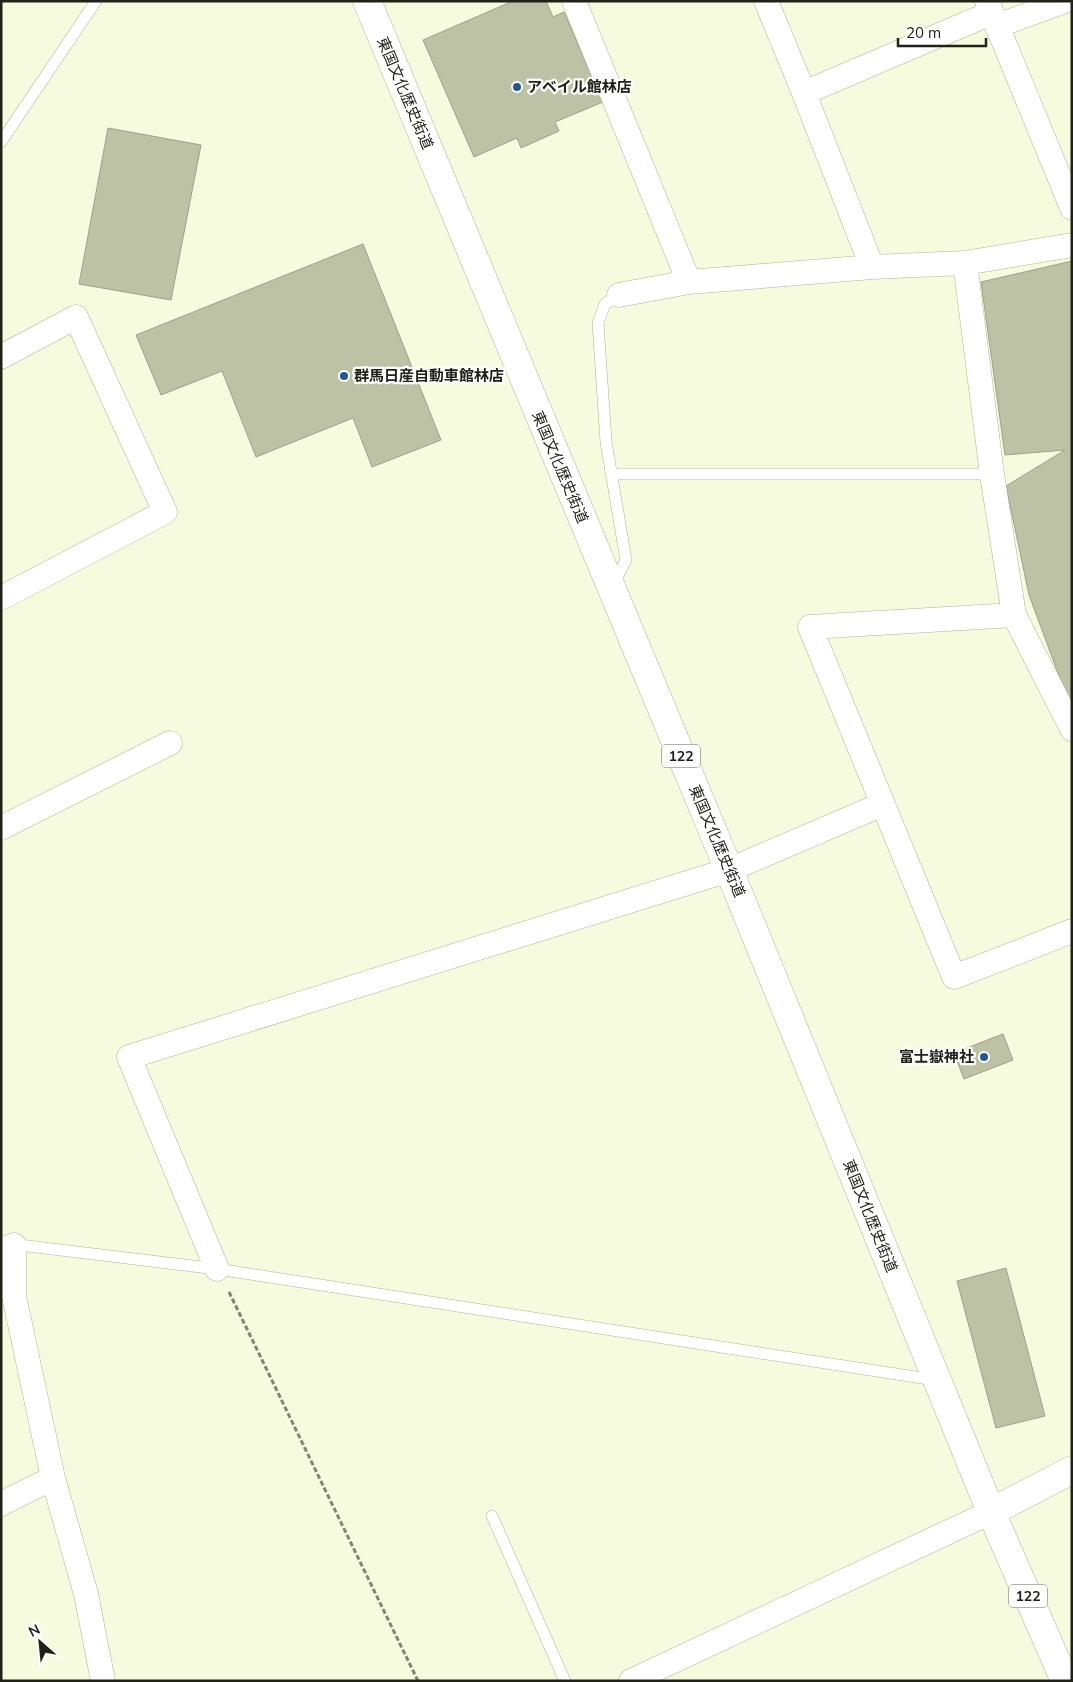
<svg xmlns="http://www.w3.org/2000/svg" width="1073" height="1682" font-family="Mulish,'Noto Sans JP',sans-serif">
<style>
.building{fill:#bdc2a5;stroke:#9da186}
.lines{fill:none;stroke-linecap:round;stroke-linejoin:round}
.service-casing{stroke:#aeb397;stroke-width:12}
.minor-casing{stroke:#aeb397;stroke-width:25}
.tertiary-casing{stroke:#aeb397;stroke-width:29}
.trunk-casing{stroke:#aeb397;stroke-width:29}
.path{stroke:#828572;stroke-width:3;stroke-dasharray:5 2.5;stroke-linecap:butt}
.service{stroke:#fff;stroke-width:11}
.minor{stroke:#fff;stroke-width:24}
.tertiary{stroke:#fff;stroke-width:28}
.trunk{stroke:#fff;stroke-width:28}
.poi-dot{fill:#235790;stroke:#fff;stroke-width:2}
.labels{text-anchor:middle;stroke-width:4.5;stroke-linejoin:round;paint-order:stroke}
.shield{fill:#fff;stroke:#63645d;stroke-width:1}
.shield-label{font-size:14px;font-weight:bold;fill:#202217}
.poi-label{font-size:15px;font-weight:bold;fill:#202217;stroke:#fff;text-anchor:start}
.street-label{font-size:15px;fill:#202217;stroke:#fff}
</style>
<rect width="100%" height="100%" fill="#f6fbdd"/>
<path class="building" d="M 513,1 L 546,1 L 553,17 L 564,12 L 603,102 L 555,122 L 559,131 L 521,148 L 517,138 L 474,157 L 423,40 Z
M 108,128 L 201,145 L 171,300 L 79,284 Z
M 363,244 L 441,440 L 372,467 L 353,418 L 256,457 L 222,371 L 161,395 L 136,335 Z
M 1072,261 L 1072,704 L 1065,692 L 1029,595 L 1006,486 L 1065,450 L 1005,455 L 981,282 Z
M 1003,1034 L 1013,1060 L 964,1079 L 954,1053 Z
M 1006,1268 L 1045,1416 L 996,1428 L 957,1281 Z"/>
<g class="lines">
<defs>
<path id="service" d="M 1,142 L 96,1
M 612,474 L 992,474
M 613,585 L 626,560 L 606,442 L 598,323 L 605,304 L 619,295
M 11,1244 L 217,1269 L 935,1380
M 492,1516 L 565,1681"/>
<path id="minor" d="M 574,1 L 689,282
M 766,1 L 804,93 L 872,267
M 987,1 L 1072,208
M 997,26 L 1065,1
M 804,93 L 991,13
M 965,263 L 992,474 L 1014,615 L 1072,729
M 619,295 L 689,282 L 872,267 L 965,263 L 1072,245
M 1,357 L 76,317 L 165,512 L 1,598
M 1014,615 L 810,627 L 954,977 L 1072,931
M 1,828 L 170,743
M 1,1250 L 14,1245 L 14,1296 L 53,1478 L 86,1594 L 103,1681
M 217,1269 L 129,1057 L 729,870 L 883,804
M 1,1504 L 53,1478
M 631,1681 L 991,1512"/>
<path id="tertiary" d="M 991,1512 L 1072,1470"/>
<path id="trunk" d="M 367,1 L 729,870 L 991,1512 L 1065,1681"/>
</defs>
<use href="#service" class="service-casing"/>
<use href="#minor" class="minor-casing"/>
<use href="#tertiary" class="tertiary-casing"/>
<use href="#trunk" class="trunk-casing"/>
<path class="path" d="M 229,1292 L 418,1681"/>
<use href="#service" class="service"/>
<use href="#minor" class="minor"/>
<use href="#tertiary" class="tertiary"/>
<use href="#trunk" class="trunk"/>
</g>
<g class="poi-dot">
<circle cx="517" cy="87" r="5"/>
<circle cx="344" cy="376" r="5"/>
<circle cx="984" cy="1057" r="5"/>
</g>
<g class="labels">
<g class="shield">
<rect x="662" y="744.5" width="38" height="23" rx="4"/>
<rect x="1009" y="1584.5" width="38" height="23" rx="4"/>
</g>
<g class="shield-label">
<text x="681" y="761">122</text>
<text x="1028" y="1601">122</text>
</g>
<g class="poi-label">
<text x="527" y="92">アベイル館林店</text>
<text x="354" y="381">群馬日産自動車館林店</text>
<text x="974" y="1062" text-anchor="end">富士嶽神社</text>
</g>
<g class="street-label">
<text transform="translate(405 93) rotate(67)" y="5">東国文化歴史街道</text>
<text transform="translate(560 467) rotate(67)" y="5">東国文化歴史街道</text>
<text transform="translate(717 841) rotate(67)" y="5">東国文化歴史街道</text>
<text transform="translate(870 1216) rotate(68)" y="5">東国文化歴史街道</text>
</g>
</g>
<rect width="1073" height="1682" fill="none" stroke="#202217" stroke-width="5"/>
<g transform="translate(40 1642) rotate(333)" stroke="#ffffff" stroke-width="4" paint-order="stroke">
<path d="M0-4L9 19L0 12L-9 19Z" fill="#202217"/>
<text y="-8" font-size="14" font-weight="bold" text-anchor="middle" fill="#202217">N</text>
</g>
<path d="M898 38v8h88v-8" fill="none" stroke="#202217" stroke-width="2.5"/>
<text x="906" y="38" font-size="15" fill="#202217" stroke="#ffffff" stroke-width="4" paint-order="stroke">20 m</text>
</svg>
